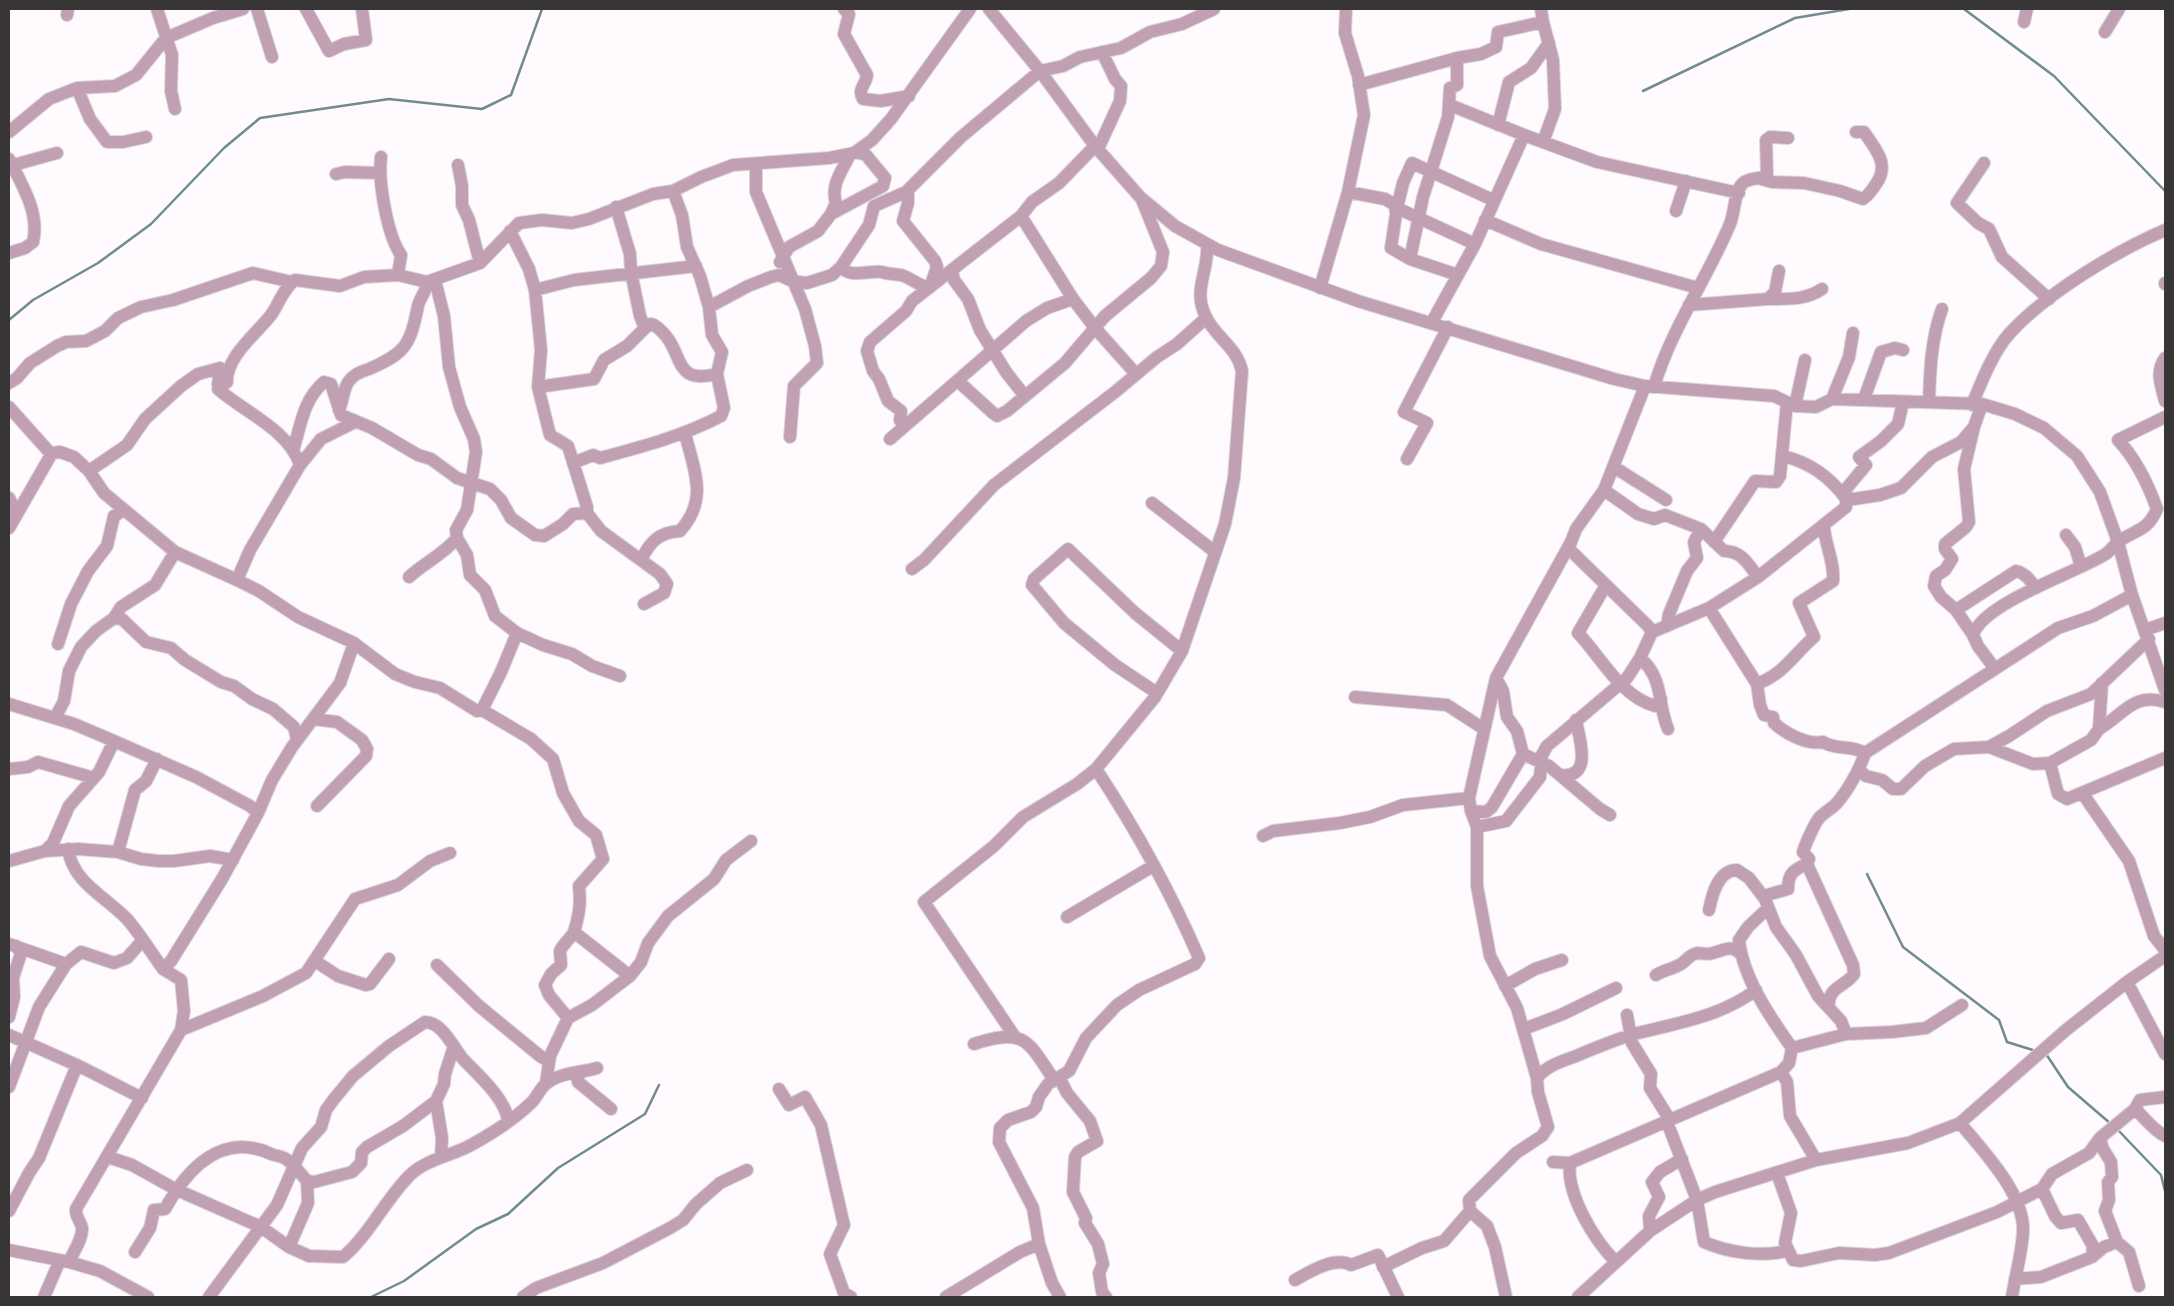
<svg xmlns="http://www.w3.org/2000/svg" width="2174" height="1306" font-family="Commissioner,sans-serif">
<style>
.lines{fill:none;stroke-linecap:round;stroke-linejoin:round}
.stream{stroke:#708c8e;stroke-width:2.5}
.minor-casing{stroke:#dbd7d9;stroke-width:14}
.minor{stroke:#c1a0b3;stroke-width:12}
</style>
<rect width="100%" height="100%" fill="#fffafd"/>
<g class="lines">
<path class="stream" d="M 1964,9 L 2054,76 L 2165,191
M 1643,91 L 1795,18 L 1849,9
M 9,320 L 33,300 L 98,263 L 151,224 L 224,148 L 260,118 L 389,99 L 482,109 L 511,95 L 542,9
M 1867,874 L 1903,947 L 1999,1020 L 2007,1042 L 2036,1051
M 2046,1054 L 2068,1087 L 2111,1124
M 2117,1129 L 2161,1175 L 2165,1191
M 371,1297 L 404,1281 L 476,1229 L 508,1214 L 558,1168 L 645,1114 L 659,1085"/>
<defs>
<path id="minor" d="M 157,9 L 172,55 L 171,91 L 175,109
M 257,9 L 272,57
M 306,9 L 329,51 L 344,44 L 366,40 L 362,9
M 844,9 L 849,14 L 844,34 L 867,75 C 866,85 857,89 863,99 L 881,101 L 909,96
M 989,9 L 1040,71 L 1095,146 L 1140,197 L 1175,226 L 1218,250 L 1358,301 L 1614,379 L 1645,386 L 1774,396 L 1795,406 L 1816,407 L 1832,399 L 1982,404 L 2015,414 L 2044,428 L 2077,456 L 2100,492 L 2118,542 L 2132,595 L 2165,690
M 67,15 L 68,9
M 2024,22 L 2027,9
M 2105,32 L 2119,9
M 1359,85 L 1457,58
M 77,88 L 90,119 L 107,142 L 123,142 L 146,137
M 1450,105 L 1524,135
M 1498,125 L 1509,82 L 1531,68 L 1549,43
M 9,132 L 49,99 L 77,88 L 115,86 L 136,75 L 166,38 L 213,18 L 243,9
M 1543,142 L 1555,109 L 1553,60 L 1543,22
M 1098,149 L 1120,101 L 1121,86 L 1115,79 L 1102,52
M 381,157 C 378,181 387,235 401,255 L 398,275
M 9,159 C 22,185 40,213 33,242 L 25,248 L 9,253
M 1984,163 L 1957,203 L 1978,223 L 1989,229 L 2002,257 L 2049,299
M 756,164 L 756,192 L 805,309 L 815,346 L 817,363 L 794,386 L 790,437
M 458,165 L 462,186 L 462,205 L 469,220 L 480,263
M 13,167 L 17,164 L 57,153
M 336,174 L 345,172 L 379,173
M 1761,179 L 1772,182 L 1804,183 L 1840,191 L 1863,199 C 1869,195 1872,190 1876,184 C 1890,164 1876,150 1864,132 L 1856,132
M 1348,192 L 1385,199 L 1395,205 L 1396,214 L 1391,248 L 1410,259 L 1458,275
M 1676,211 L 1686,181
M 831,214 L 883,186 L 885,178 L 866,155 L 855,152
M 1021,216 L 1073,299 L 1095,328 L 1136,374
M 1485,220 L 1541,244 L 1698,288
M 510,231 L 529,269 L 535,290 L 541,350 L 538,387 L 550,435 L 568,446 L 587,507 L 587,513 L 601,531 L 660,574 L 667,584 L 664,593 L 644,604
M 1475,244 L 1397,208 L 1403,183 L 1412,163 L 1493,200
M 1410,259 L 1423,197 L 1448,117 L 1450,88 L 1457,85 L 1457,58 L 1481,54 L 1496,47 L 1498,32 L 1543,22 L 1541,9
M 780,262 L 789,247 L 818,231 L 831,214 L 836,203 C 830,184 843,170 850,154
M 841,267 C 851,279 868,270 882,272 C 888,274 895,274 901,275 C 912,278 919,287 930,287 L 937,267 L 935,261 L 903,221 L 908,203 L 908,190
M 952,271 L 954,280 L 968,299 L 980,330 L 1006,372 L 1024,395
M 435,280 L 444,316 L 449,367 L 460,407 L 474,439 L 476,452 L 467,510 L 456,530 L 457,538 L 467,555 L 470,575 L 485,590 L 495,616 L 517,633 L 543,645 L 572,654 L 592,666 L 620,676
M 2165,283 L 2165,284
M 1320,288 L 1348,192 L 1364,115 L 1358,76 L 1345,33 L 1346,9
M 535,290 L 574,280 L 696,266
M 1768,299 C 1788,299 1806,300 1822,289
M 1689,305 L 1768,299 L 1775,292 L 1779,271
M 709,307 L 748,286 L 771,277 L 779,275 L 792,281 L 807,283 L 832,275 L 841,267 L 869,225 L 874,206 L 906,192 L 961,137 L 1040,71 L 1063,66 L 1080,57 L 1121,48 L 1150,32 L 1182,24 L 1214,9
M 1432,322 L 1475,244 L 1524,135 L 1597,162 L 1739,193
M 645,328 L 651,324 L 654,325 C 688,348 668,386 717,374
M 2165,358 C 2155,372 2161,385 2165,401
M 959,382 L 993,413 L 997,416 L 1007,411 L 1065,363 L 1105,316 L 1151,278 L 1161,266 L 1163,252 L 1142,200
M 9,383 L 17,378 L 30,363 L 57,346 L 66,342 L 86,341 L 105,331 L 118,318 L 141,307 L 173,300 L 253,273 L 292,282
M 538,387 L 594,379 L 604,360 L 627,346 L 645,328 L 640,316 L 631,272 L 630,254 L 616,207
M 1654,387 C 1671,329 1707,279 1730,224 C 1735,212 1734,193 1742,184 C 1748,177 1760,180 1767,175 L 1766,140 L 1770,137 L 1788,138
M 1832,399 L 1849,357 L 1853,333
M 1864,399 L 1881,352 L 1895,348 L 1903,350
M 1929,402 C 1930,371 1931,339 1942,309
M 1972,405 C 1981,383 1993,352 2009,334 C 2045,294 2116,251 2165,230
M 1795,406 L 1805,360
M 9,407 L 51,454
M 339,410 C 343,402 343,388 349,381 C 353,375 362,371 369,369 C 406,353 410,345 418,306 C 420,297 427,291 427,282
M 904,426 L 900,420 L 901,411 L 888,401 L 879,379 L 873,371 L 867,351 L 870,342 L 906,311 L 912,301 L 1021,216 L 1032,202 L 1059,183 L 1095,146
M 890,439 L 1026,321 L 1047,308 L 1073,299
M 293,451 C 301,425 303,400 324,382 L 331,384 L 341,415 L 372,428 L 418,455 L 431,459 L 457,478 L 490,489 L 501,500 L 511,518 L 535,535 L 544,536 L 563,524 L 573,514 L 587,513
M 1783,456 C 1809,462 1831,478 1847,500
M 1407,459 L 1427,423 L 1404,412 L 1448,327
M 573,463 L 593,455 L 600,458 C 641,447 683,436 721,416 L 724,408 L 717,374 L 722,352 L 712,335 L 709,307 L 700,276 L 687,247 L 682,215 L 673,191
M 300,465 C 289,430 244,412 218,389 L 227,382 C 226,357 256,334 271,315 C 279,304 283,289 295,280 L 340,286 L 364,277 L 398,275 L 427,282 L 480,263 L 519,223 L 542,220 L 572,223 L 589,219 L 653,194 L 673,191 L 701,177 L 733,165 L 829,158 L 854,153 L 872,140 L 891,119 L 970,9
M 1614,467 L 1666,500
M 89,471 L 127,445 L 145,419 L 181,386 L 198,374 L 220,368 L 218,385
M 1604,490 L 1638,514 L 1654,519 L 1665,515 L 1701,529 L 1724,551 C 1742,551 1748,564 1758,577
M 9,498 L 17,514
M 1847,500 L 1880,495 L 1901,488 L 1932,457 L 1961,442 L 1974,427 L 1982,404
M 1152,503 L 1215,552
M 9,528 L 52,453 L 60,452 L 74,457 L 89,471 L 104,493 L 175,552
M 2066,535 L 2075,547 L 2081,566
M 1714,542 L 1755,481 L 1776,482 L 1780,476 L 1787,402
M 1568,548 L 1648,626 L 1652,632
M 641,560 C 650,542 659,532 680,531 C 709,499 694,471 685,433
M 912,569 L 924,560 L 994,485 L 1115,392 L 1157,357 L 1177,344 L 1206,318
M 409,577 C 424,563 444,554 457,538
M 237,580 L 259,591 L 298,617 L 354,643 L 395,674 L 415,682 L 440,688 L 477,711 L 482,710 L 531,739 L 553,759 L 563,793 L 579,821 L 596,835 L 603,859 L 579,886 C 581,904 579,915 574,932 C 571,938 563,944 560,951 L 561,965 L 551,974 L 545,985 L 549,995 L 568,1018
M 1606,585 L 1578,633 C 1601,657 1620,696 1655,706 L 1661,699
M 1709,608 L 1757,684 L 1760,705 L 1764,715 L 1773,717 L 1774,723 C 1786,734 1807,745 1823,742 C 1838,751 1849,744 1865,753
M 1956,610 L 2016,571 C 2025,573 2030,580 2036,588
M 114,618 L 122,619 L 146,642 L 171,648 L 185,660 L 221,682 L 234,686 L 252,699 L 273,709 L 294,727 L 297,739
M 1667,626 L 1669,614 L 1687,571 L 1697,558 L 1694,542 L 1701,529
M 2145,630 L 2165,623
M 1973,635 L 1956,610 L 1941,597 L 1934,586 L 1936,576 L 1945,570 L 1952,559 L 1945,549 L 1945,544 L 1966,527 L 1969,522 L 1964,469 L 1974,427
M 58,644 L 71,604 L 88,571 L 107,546 L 114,516 L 124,510
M 1640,658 C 1664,678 1657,703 1668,729
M 1995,669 L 1978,646 L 1973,635 C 1983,603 2075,573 2104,555 C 2110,552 2113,546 2118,542 C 2136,529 2147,532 2157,509 C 2148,484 2136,459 2118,440 L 2165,417
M 1757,684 C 1785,673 1793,655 1814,637 L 1799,603 L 1833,581 C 1835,563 1825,545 1824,527
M 1157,693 L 1115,665 L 1064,623 L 1032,585 L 1034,579 L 1068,549 L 1135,613 L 1182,651
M 1355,697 L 1447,705 L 1484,729
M 9,704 L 74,724 L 114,741 L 196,777 L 250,806 L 258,813
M 482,710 L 501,672 L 517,633
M 55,718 L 64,701 L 69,671 L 81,647 L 96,631 L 114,618 L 121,607 L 155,585 L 175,552 L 237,580 L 250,550 L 300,465 L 321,439 L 355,422
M 313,719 L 337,722 L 362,740 L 367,749 L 366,756 L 317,806
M 2099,729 C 2124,714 2134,692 2165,702
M 1989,747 L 2033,764 L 2050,763 L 2091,740 L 2099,729 L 2102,683
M 1523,754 L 1549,766 L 1600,809 L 1610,815
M 2050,763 L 2058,794 L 2067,799 L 2165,758
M 9,769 L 28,767 L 38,762 L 94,778
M 1859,770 L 1866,776 L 1882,780 L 1893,789 L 1901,789 L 1925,766 L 1954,749 L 1989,747 L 2009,736 L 2047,711 L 2091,694 L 2149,639
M 1560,775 C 1594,779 1579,738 1576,720
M 2083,794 L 2129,861 L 2154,936 L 2165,950
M 1471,811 L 1486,812 L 1492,807 L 1523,754 L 1517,731 L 1507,717 L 1503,691 L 1496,678
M 1477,827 L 1506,821 L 1540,777 L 1542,755 L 1547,746 L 1627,678 L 1640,658 L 1652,632 L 1709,608 L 1758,577 L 1846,507 L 1846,489 L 1866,465 L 1859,457 L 1881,441 L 1898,424 L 1903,402
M 1263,836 L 1273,831 L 1340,823 L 1370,817 L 1403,805 L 1469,798
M 68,849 C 73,883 105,896 127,919 C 134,927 141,937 148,947
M 45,851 L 78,849 L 118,852 L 141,859 L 159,861 L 174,861 L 210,856 L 233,860
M 118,852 L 135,790 L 146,781 L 157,759
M 9,861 L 45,851 L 53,843 L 69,806 L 99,772 L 114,741
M 1807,864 L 1853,965 L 1854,974 C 1845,987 1827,987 1829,1007
M 1765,899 L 1767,895 L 1788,889 C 1788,874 1793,870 1807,864 L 1809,859 L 1803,852 C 1805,845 1815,822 1820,817 C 1825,812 1831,809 1836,804 C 1847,792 1860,769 1865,753 L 2058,628 L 2093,616 L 2132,595
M 1768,908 L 1748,927 L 1739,940 C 1743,978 1770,1017 1792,1048 L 1846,1034 L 1892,1032 L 1926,1028 L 1962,1005
M 1709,910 C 1712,895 1718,870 1737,870 L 1749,878 L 1765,899 L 1776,927 L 1796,955 L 1818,996 L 1841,1021 L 1846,1034
M 1067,917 L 1153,866
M 574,932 L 630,976
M 9,944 L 66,964 L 81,952 L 114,963 L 127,958 L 143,940 L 163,969 L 181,980 L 184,1011 L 181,1030 L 76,1209 C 75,1217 81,1221 82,1228 C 83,1239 73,1252 69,1262
M 315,961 L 338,976 L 366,985 L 370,984 L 389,959
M 437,965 L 479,1006 L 540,1056 L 545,1059 L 550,1056
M 163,969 L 171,961 L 222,879 L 258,813 L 272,780 L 292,747 L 340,683 L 354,643
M 1656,975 C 1664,970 1673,969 1681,964 C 1687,960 1689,955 1697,953 C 1702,953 1708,955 1713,953 C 1725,950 1730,944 1741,954
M 2127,982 L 2165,1054
M 1505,986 L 1535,969 L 1562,960
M 1627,1015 L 1632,1043 L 1651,1074 L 1650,1088 L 1670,1120
M 9,1017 L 14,997 L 13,978 L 21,953 L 16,946
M 1524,1029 L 1563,1014 L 1616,988
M 181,1030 L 263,996 L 306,973 L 355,899 L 398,885 L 430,861 L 450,853
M 9,1035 L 81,1067 L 142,1098
M 1015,1037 L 924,902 L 994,846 L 1023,817 L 1077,784 L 1096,769 L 1155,697 L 1182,651 L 1225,524 L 1234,478 L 1242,371 C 1237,347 1216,338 1206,317 C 1192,290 1209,272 1207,245
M 974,1044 C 1025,1027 1028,1041 1054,1080
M 1781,1072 L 1787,1082 L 1790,1116 L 1816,1160
M 581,1073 L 577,1077 L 578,1082 L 611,1109
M 1059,1077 L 1067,1093 L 1090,1121 L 1097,1141 L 1078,1152 L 1075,1157 L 1073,1192 L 1086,1218 L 1085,1223 L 1098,1244 L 1103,1264 L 1099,1273 L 1102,1292 L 1106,1297
M 1537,1078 L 1517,1008 L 1490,956 L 1477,886 L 1477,827 L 1471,811 L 1469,798 L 1496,678 L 1571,542 L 1576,529 L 1604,490 L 1645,386
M 546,1083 L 550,1056 L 568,1018 L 592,1005 L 630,976 L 641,962 L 648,943 L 668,916 L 714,879 L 726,860 L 751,841
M 9,1087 L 39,1007 L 66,964
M 779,1089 L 789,1105 L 805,1097 L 821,1125 L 843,1221 L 844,1225 L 830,1254 L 844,1293 L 851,1297
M 2135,1109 C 2145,1118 2153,1130 2165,1136
M 1667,1122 L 1697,1200 L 1704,1242 C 1729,1253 1761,1257 1787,1251
M 1960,1123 C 1983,1151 2025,1194 2023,1232 C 2022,1253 2015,1276 2012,1297
M 2100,1138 L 2103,1149 L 2111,1162 L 2112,1177 L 2108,1182 L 2109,1200 L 2105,1211 L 2117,1242
M 108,1157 L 132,1165 L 177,1190 L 261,1227 L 289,1247 L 309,1256 L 343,1257 C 370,1234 385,1200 410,1175 C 427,1159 451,1156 471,1145 C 493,1133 516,1118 533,1101 C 538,1095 541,1087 547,1083 C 561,1072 581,1073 597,1068
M 441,1157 L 442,1138 L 436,1101 L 444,1084 L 445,1074 L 454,1046
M 1553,1162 L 1570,1163 L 1781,1072 L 1789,1063 L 1792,1048
M 1570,1163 C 1566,1194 1594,1240 1616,1262
M 1777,1173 L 1791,1213 L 1785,1243 L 1793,1260 L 1801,1261 L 1839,1253 L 1875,1255 L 1889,1253 L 1997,1212 L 2042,1189 L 2052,1174 L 2089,1153 L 2100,1138 L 2135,1109 L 2140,1100 L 2165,1097
M 9,1211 L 29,1173 L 39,1158 L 77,1065
M 1650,1231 L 1649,1216 L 1659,1197 L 1652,1182 L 1660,1172 L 1682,1159
M 1039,1244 L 1052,1283 L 1060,1297
M 289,1247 L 308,1203 L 307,1181
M 9,1250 L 69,1262 L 100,1271 L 148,1297
M 135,1252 L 150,1228 L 154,1210 L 165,1209 C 187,1169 222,1131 271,1154 C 276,1156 282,1156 286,1159 C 294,1164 300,1173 307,1181 L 314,1182 L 352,1172 L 361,1163 L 362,1152 L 367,1147 L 403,1126 L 436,1101
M 2092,1257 L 2104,1247 L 2117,1242 L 2129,1252 L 2139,1286
M 1383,1267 L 1422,1248 L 1444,1241 L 1470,1211
M 2015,1279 L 2041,1277 L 2092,1257 L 2093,1246 L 2078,1220 L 2061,1223 L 2055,1216 L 2042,1189
M 1295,1280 C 1309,1272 1334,1256 1351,1265 L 1378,1255 L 1398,1297
M 44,1297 L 60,1260
M 209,1297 L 277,1205 L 302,1148 L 321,1127 L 326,1110 L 334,1099 L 353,1076 L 389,1046 L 425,1022 C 442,1022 453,1047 463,1059 C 478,1075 506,1099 508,1121
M 523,1297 L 536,1288 L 603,1263 L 670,1228 L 683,1220 L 696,1204 L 720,1183 L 747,1170
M 946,1297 L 1020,1252 L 1039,1244 L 1033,1208 L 999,1142 L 1000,1128 L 1008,1120 L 1031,1112 L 1036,1107 L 1039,1097 L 1048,1084 L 1069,1071 L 1086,1038 L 1117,1005 L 1139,990 L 1195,964 L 1199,958 C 1171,893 1135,828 1096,769
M 1506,1297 L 1495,1247 L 1487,1226 L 1470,1211 L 1469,1200 L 1516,1153 L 1542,1136 L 1548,1127 L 1538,1092 L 1537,1078 C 1546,1066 1562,1061 1576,1056 C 1595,1048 1614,1040 1634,1034 C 1677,1023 1720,1017 1756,990
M 1578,1297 L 1650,1231 L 1697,1200 L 1715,1192 L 1816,1160 L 1908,1143 L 1960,1123 L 2066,1030 L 2127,982 L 2165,956"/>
</defs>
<use href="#minor" class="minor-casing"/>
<use href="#minor" class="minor"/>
</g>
<rect width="2174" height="1306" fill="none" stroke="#373536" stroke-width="20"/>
</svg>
